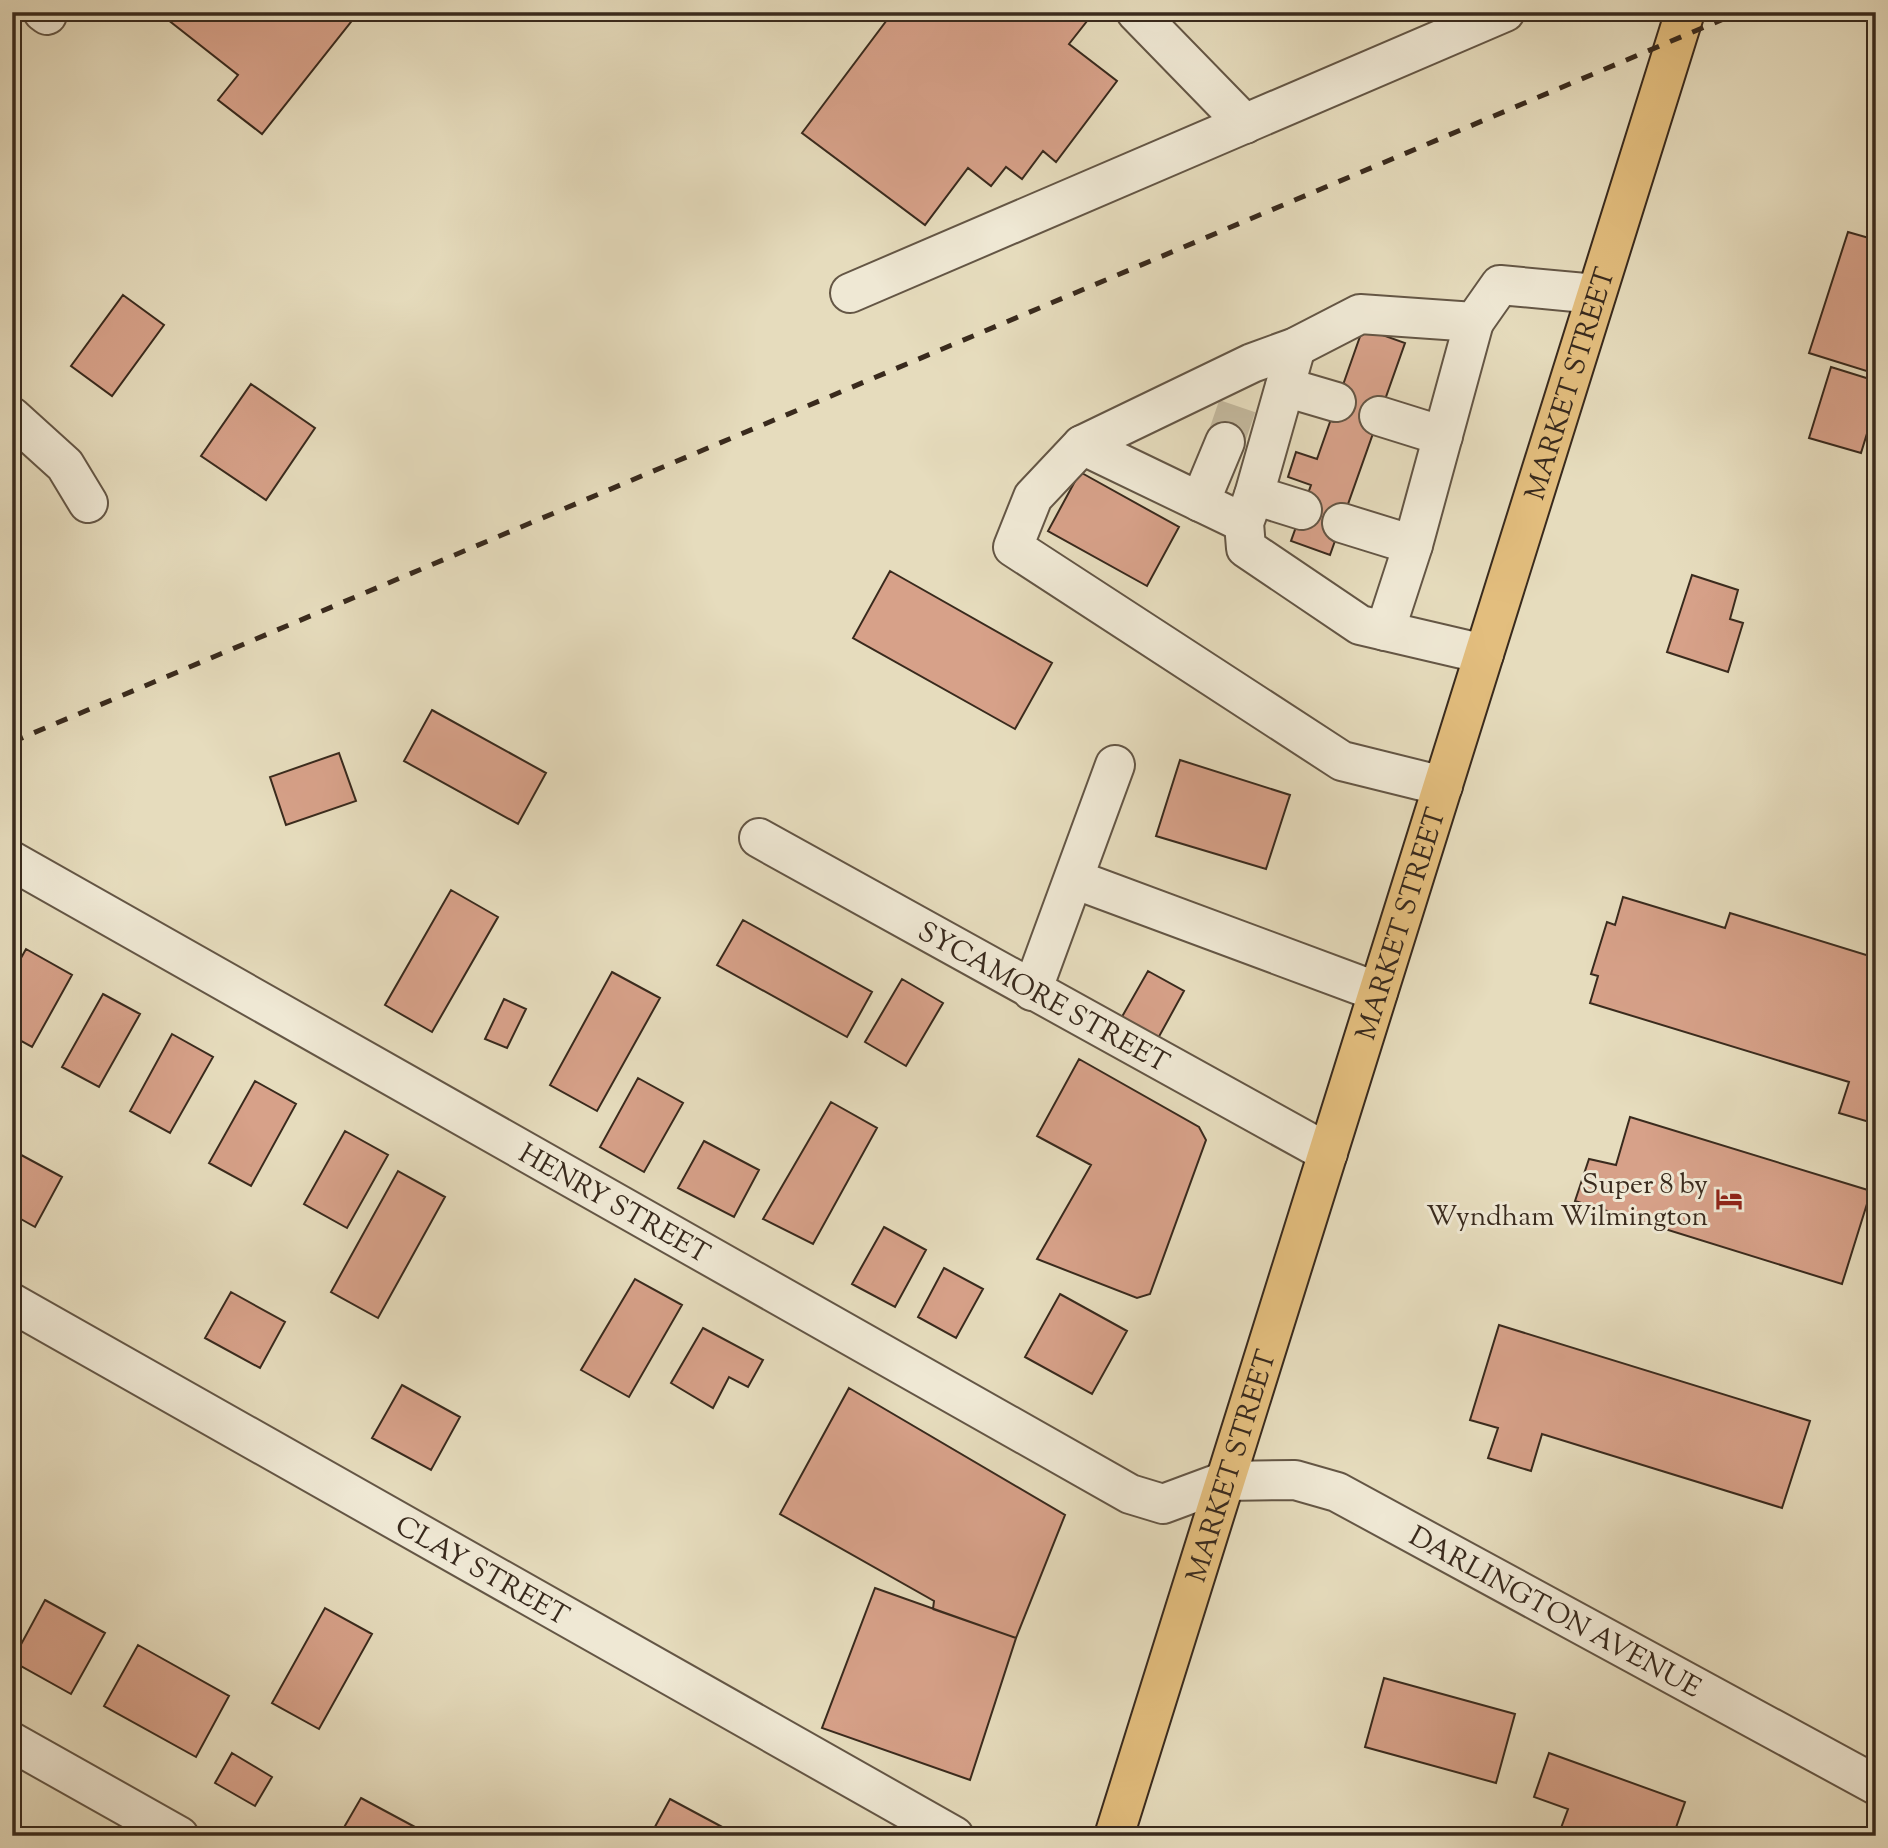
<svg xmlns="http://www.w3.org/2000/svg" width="1888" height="1848" font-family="'Sorts Mill Goudy',serif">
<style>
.building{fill:#d7a189;stroke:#392a1d;stroke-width:2}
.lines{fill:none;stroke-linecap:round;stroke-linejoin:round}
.minor-tunnel{stroke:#c3b89d;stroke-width:38;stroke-dasharray:38 19;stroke-linecap:butt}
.minor-casing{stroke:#645645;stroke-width:42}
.major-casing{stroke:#392a1d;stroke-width:42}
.minor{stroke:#efe8d4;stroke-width:38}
.major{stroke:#e3be7e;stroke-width:38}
.rail{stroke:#392a1d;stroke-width:5;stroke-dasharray:12 12;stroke-linecap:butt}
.labels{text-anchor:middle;stroke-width:6;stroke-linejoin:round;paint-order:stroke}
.street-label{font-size:28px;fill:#392a1d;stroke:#efe8d4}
.poi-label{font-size:28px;fill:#392a1d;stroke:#efe8d4;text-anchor:end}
</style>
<rect width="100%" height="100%" fill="#e6dcbd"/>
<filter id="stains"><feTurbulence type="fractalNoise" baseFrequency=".00286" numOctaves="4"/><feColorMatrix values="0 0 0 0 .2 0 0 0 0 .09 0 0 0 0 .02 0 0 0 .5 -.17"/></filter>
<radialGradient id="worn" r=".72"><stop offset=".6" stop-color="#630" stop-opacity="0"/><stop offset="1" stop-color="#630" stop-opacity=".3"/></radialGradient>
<path class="building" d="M 158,12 L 357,12 L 358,13 L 262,134 L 218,100 L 238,75 Z
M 893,12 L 1085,12 L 1091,16 L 1069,44 L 1117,81 L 1056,162 L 1043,151 L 1022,179 L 1006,167 L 991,186 L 968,168 L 925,225 L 802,133 Z
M 1876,210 L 1876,233 L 1870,231 Z
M 1848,232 L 1876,240 L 1876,374 L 1809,353 Z
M 123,295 L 164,325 L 112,396 L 71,366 Z
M 1363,328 L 1405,343 L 1330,555 L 1291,541 L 1311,485 L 1288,477 L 1296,452 L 1317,459 Z
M 1831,367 L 1876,381 L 1876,404 L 1861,453 L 1809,438 Z
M 251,384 L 315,428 L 266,500 L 201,456 Z
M 1080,472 L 1179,527 L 1147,586 L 1048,531 Z
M 890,571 L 1052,663 L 1015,729 L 853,638 Z
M 1692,575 L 1738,590 L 1730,619 L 1743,623 L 1728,672 L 1667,652 Z
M 432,710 L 546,773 L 518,824 L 404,761 Z
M 339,753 L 356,801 L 286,825 L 270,777 Z
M 1180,760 L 1290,795 L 1266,869 L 1156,836 Z
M 451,890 L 498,917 L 432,1032 L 385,1005 Z
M 1623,897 L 1725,928 L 1730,913 L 1876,958 L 1876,1124 L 1839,1113 L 1849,1082 L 1590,1003 L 1598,976 L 1591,974 L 1607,922 L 1615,925 Z
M 743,920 L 872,992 L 847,1037 L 717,965 Z
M 26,949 L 72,975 L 32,1047 L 12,1036 L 12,974 Z
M 1148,971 L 1184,991 L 1156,1042 L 1119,1022 Z
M 612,972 L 660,998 L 597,1111 L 550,1085 Z
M 902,979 L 943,1003 L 906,1066 L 865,1042 Z
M 103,994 L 140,1014 L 99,1087 L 62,1067 Z
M 504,999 L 526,1009 L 507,1048 L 485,1039 Z
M 172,1034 L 213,1057 L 170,1133 L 130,1111 Z
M 1079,1059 L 1199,1127 L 1206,1140 L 1150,1294 L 1137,1298 L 1037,1259 L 1091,1165 L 1037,1136 Z
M 638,1078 L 683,1103 L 644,1172 L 600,1147 Z
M 255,1081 L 296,1104 L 251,1186 L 209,1163 Z
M 831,1102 L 877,1128 L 813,1244 L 763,1219 Z
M 1630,1117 L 1871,1191 L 1842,1284 L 1575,1201 L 1589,1159 L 1616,1165 Z
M 345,1131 L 388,1155 L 347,1228 L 304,1204 Z
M 704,1141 L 759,1170 L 734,1217 L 678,1188 Z
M 12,1150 L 62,1177 L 35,1227 L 12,1214 Z
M 398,1171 L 445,1197 L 378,1318 L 331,1292 Z
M 884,1227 L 926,1250 L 895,1307 L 852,1284 Z
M 944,1268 L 983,1289 L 956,1338 L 918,1317 Z
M 635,1279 L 682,1305 L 629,1397 L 581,1370 Z
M 231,1292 L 285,1322 L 260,1368 L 205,1338 Z
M 1060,1294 L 1127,1331 L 1092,1394 L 1025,1357 Z
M 1499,1325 L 1810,1421 L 1782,1508 L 1542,1434 L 1531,1471 L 1488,1458 L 1498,1428 L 1470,1420 Z
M 703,1328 L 763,1360 L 748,1387 L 729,1377 L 713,1408 L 671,1383 Z
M 402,1385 L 460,1417 L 431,1470 L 372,1438 Z
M 849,1388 L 1065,1515 L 1016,1638 L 933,1609 L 934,1601 L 780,1514 Z
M 875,1588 L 1016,1638 L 970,1780 L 822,1728 Z
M 45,1600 L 105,1633 L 71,1694 L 12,1661 Z
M 325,1608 L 372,1634 L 319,1729 L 272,1703 Z
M 138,1645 L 229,1696 L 196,1757 L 104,1706 Z
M 1384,1678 L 1515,1714 L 1496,1783 L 1365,1747 Z
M 232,1753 L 272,1777 L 255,1806 L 215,1783 Z
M 1549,1753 L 1685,1802 L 1673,1836 L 1558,1836 L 1568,1809 L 1534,1797 Z
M 361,1798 L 415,1827 L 410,1836 L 339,1836 Z
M 670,1799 L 739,1836 L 650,1836 Z"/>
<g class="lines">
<path class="minor-tunnel" d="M 1225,442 L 1240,398"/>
<defs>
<g id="minor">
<path d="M 43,12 L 47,15"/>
<path d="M 1136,12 L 1245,124"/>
<path d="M 850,293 L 1505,12"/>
<path d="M 1296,347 L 1254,495 L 1302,510"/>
<path d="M 1285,387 L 1336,402"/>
<path d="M 1379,416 L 1443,436"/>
<path d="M 12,417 L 65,465 L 88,503"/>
<path d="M 1082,445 L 1244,523"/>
<path d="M 1254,495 L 1244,523 L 1246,548 L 1360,625 L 1484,654"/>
<path d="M 1200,502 L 1225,442"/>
<path d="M 1342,523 L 1413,545 L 1474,322"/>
<path d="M 1385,631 L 1413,545"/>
<path d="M 1443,786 L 1342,761 L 1013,547 L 1033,497 L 1082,445 L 1252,363 L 1296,347 L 1360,314 L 1474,322 L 1500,285 L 1596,294"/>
<path id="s1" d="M 759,838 L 1328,1153"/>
<path id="s2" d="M 12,861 L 1130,1494 L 1163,1504 L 1225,1481 L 1295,1480 L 1337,1492 L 1876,1785"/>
<path d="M 1074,879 L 1378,992"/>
<path d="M 1032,991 L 1115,765"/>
<path id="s3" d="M 12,1303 L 954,1836"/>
<path d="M 12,1742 L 179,1836"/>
</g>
<g id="major">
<path id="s4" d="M 1114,1836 L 1685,12"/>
</g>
</defs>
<use href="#minor" class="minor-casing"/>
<use href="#major" class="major-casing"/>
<use href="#minor" class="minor"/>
<use href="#major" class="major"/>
<path class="rail" d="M 12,742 L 1740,12"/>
</g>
<defs>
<symbol id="hotel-bare" viewBox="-9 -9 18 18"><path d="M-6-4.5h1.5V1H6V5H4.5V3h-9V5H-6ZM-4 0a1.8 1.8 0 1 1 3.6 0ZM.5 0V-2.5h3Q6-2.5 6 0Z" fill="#8f2418" stroke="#efe8d4" stroke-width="2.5" paint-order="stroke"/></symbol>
</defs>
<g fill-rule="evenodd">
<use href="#hotel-bare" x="1710" y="1180" width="38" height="38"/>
</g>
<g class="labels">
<g class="street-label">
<text dy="10" stroke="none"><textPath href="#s4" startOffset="1522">MARKET STREET</textPath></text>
<text dy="10" stroke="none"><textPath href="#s4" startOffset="956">MARKET STREET</textPath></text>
<text dy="10" stroke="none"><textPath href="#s1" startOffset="326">SYCAMORE STREET</textPath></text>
<text dy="10" stroke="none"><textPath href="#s2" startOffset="693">HENRY STREET</textPath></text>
<text dy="10" stroke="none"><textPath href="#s4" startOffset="388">MARKET STREET</textPath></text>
<text dy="10" stroke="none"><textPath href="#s3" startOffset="541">CLAY STREET</textPath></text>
<text dy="10" stroke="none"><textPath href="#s2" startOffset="1748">DARLINGTON AVENUE</textPath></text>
</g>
<g class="poi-label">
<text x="1708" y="1193">Super 8 by<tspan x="1708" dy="32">Wyndham Wilmington</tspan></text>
</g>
</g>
<rect width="1888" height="1848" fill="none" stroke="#e6dcbd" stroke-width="42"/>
<rect x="14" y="14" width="1860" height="1820" fill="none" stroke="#392a1d" stroke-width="3.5"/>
<rect x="21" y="21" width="1846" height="1806" fill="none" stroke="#392a1d" stroke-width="2"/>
<rect width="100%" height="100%" filter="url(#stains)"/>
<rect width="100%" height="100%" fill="url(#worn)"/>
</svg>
